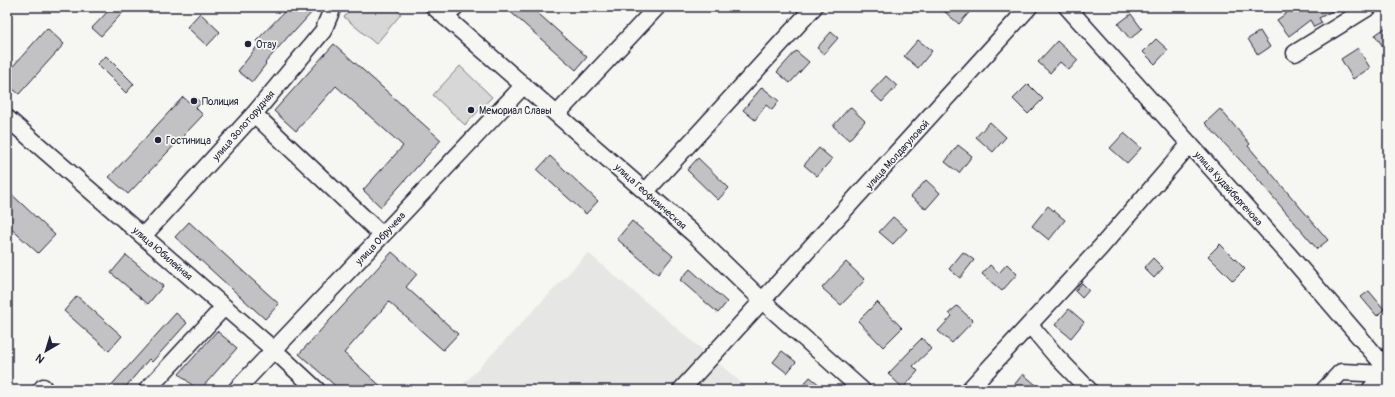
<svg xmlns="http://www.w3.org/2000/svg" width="1395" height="397" font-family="Pangolin,sans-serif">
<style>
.built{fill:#e6e6e4}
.green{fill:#d7d7d7;stroke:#7c7c89}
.building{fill:#c2c2c4;stroke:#22223b}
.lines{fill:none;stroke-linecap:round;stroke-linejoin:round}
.minor-casing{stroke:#22223b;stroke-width:19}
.major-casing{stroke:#22223b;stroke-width:24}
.minor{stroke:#f6f6f2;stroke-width:16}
.major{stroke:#f6f6f2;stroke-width:21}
.poi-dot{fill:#22223b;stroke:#f6f6f2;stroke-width:1.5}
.labels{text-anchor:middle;stroke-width:3.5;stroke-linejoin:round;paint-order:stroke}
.poi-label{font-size:10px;fill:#22223b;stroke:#f6f6f2;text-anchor:start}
.street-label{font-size:10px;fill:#22223b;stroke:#f6f6f2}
</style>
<rect width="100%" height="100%" fill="#f6f6f2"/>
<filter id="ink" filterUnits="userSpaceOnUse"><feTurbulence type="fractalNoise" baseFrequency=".025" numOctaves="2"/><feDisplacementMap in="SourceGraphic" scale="8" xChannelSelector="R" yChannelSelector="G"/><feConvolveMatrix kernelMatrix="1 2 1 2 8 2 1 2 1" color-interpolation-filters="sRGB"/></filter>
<g filter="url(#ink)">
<path class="built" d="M 588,253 L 750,390 L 458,390 Z"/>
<path class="green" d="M 353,7 L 392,7 L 401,14 L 376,44 L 344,17 Z
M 460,66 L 492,97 L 465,125 L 433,95 Z"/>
<path class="building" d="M 112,7 L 128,7 L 101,36 L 92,28 Z
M 289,7 L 308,7 L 313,11 L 294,32 L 293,31 L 265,63 L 266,64 L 252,82 L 238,71 L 259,44 L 256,41 Z
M 505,7 L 531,7 L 587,57 L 576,70 Z
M 939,7 L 974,7 L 959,24 Z
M 1295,7 L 1340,7 L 1319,18 L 1322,23 L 1314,27 L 1310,20 L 1289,36 L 1277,20 Z
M 200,13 L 220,32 L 207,46 L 187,27 Z
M 1131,14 L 1142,29 L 1130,39 L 1118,24 Z
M 1388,26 L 1388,54 L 1375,35 Z
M 47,28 L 64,44 L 19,94 L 7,84 L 7,73 Z
M 1260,31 L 1270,47 L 1258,55 L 1248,39 Z
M 831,32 L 838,38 L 824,54 L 817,48 Z
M 1156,39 L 1168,50 L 1155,64 L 1143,52 Z
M 918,40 L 932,51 L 918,68 L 904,56 Z
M 1057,41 L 1078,60 L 1069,70 L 1060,62 L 1050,73 L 1038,62 Z
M 334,44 L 441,140 L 381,207 L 363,190 L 403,146 L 336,86 L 296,131 L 274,111 Z
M 1358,48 L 1370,68 L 1353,79 L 1341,59 Z
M 796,51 L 809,62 L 790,83 L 777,72 Z
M 106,56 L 134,84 L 126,93 L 97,64 Z
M 886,76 L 897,86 L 882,102 L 871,92 Z
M 1028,84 L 1043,99 L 1028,114 L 1013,99 Z
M 762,87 L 779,101 L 772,110 L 766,105 L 755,120 L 743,110 Z
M 183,97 L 189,102 L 194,97 L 201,103 L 196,108 L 203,115 L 128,194 L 109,177 Z
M 850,107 L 865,121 L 849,140 L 833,126 Z
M 1220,109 L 1250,144 L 1248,146 L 1328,240 L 1317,249 L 1256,177 L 1205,123 Z
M 990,122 L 1006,137 L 993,152 L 976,137 Z
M 1124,133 L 1141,148 L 1127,163 L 1110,148 Z
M 958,145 L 972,156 L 959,173 L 945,162 Z
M 819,148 L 832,159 L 817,176 L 804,165 Z
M 550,156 L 598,201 L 586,214 L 537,170 Z
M 698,158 L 729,188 L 718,200 L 687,170 Z
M 926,180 L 940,193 L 926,209 L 911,197 Z
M 7,190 L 55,235 L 38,253 L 7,225 Z
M 1048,206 L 1065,220 L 1049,240 L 1032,226 Z
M 893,217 L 907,229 L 893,244 L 879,232 Z
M 632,221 L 673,256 L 658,274 L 617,239 Z
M 189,222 L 279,304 L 265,319 L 175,237 Z
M 1220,244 L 1245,269 L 1233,281 L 1208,256 Z
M 392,252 L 417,274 L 406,287 L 458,334 L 443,350 L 389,302 L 344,353 L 385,390 L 340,390 L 299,354 Z
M 963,252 L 974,260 L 960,278 L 949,269 Z
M 126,255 L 163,286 L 148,304 L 111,273 Z
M 1153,258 L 1163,268 L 1154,278 L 1144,268 Z
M 846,262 L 865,280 L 841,305 L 822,288 Z
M 1007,264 L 1017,274 L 1002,291 L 982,274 L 990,265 L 999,273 Z
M 690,269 L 727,302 L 718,313 L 680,280 Z
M 1082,283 L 1089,290 L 1082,298 L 1075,291 Z
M 1369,291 L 1384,309 L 1377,316 L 1361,297 Z
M 77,296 L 122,336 L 109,351 L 64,311 Z
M 877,302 L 902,328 L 883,347 L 858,321 Z
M 957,306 L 973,321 L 952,343 L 938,331 L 952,316 L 949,313 Z
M 1069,309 L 1084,322 L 1071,338 L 1055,325 Z
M 176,313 L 187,323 L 152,362 L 149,359 L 123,390 L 107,390 Z
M 217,331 L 237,348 L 200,390 L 198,390 L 179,374 Z
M 922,338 L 931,349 L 913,366 L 918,371 L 903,388 L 888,374 L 911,350 L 910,350 Z
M 782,351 L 796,362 L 787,373 L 773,362 Z
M 1023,374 L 1042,390 L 1010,390 Z
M 810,377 L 826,390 L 799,390 Z"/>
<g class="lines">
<defs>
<path id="minor" d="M 434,7 L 696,236 L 767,305 L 862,390
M 1067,7 L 1288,254 L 1388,370
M 446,18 L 455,7
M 1295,53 L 1369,7
M 254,114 L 382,235
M 557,114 L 657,7
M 7,118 L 274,350 L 317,390
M 646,191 L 814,7
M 143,236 L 254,114 L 323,31 L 333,7
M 1030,325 L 1056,356 L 1089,390
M 41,390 L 43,387
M 147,390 L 224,307
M 236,390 L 524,85
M 681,390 L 1029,7
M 969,390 L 1100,248 L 1190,144
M 1324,390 L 1341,372 L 1388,374"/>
<path id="major" d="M 1373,390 L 1388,377"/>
</defs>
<use href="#minor" class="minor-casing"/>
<use href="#major" class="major-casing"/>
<use href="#minor" class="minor"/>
<use href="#major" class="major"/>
</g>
</g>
<g class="poi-dot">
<circle cx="248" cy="44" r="4"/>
<circle cx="194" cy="101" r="4"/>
<circle cx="471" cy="110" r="4"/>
<circle cx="158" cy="140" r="4"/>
</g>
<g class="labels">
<g class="poi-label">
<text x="256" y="48">Отау</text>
<text x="202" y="105">Полиция</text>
<text x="479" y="114">Мемориал Славы</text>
<text x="166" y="144">Гостиница</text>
</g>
<g class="street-label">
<text transform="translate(243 125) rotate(-49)" y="4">улица Золоторудная</text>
<text transform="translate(897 154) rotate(-48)" y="4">улица Молдагуловой</text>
<text transform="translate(1229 188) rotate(48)" y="4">улица Кудайбергенова</text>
<text transform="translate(651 196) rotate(42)" y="4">улица Геофизическая</text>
<text transform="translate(380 238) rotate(-47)" y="4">улица Обручева</text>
<text transform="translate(163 253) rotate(41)" y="4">улица Юбилейная</text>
</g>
</g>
<rect width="1395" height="397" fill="none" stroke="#f6f6f2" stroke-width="24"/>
<rect x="12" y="12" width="1371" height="373" fill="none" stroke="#22223b" stroke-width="1.5" filter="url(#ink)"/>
<g transform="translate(46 351) rotate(218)" stroke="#f6f6f2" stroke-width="3" paint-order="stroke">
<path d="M0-3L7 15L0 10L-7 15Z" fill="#22223b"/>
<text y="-6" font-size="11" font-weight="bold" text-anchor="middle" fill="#22223b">N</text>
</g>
</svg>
